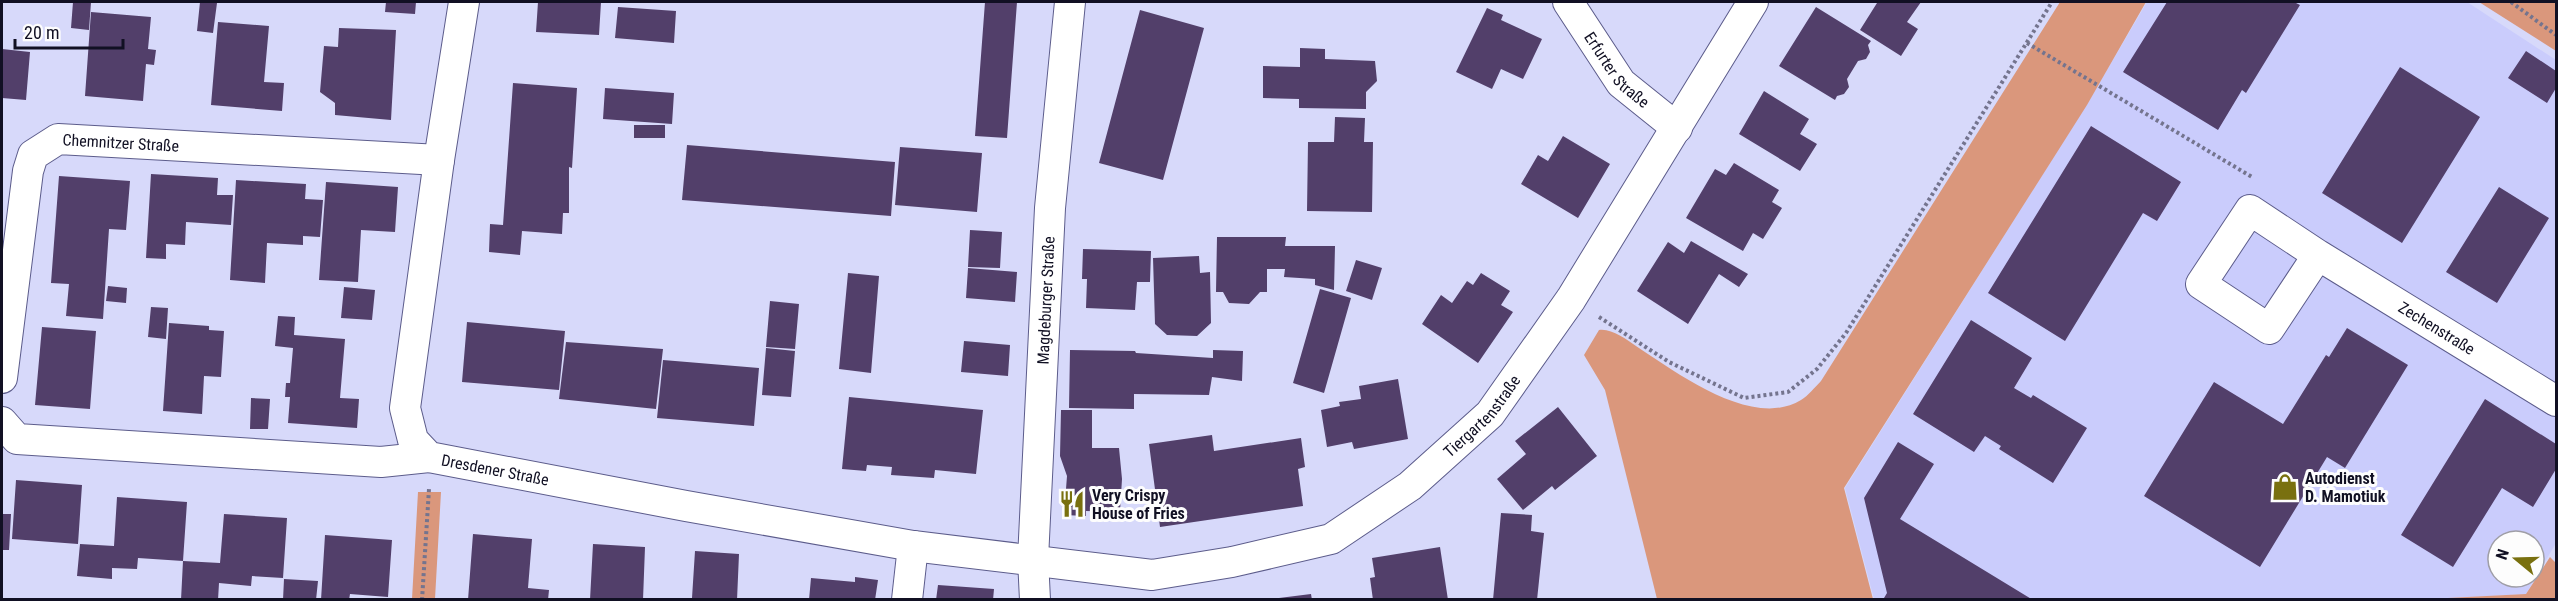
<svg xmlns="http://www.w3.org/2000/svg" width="2558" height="601" font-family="'Roboto Condensed',sans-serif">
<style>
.built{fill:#caccfc;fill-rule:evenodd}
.green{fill:#da977c}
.building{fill:#523f6a}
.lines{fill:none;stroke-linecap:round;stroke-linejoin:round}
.minor-casing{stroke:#5c5c8b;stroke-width:32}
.path{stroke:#74748e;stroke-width:4;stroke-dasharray:3 3;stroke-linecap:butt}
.minor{stroke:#fff;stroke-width:30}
.labels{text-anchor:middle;stroke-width:6;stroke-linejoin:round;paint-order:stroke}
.street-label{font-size:16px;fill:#111023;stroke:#fdfdfd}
.poi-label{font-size:16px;font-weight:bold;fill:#111023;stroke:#fdfdfd;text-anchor:start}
</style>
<rect width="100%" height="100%" fill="#d7d9fa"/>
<path class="built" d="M 2147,2 L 2467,2 L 2556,60 L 2556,543 L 2526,594 L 2416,600 L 1874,599 L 1845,488 L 2087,104 ZM 2498,541 L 2534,541 L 2534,577 L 2498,577 Z"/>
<path class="green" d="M 2060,2 L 2146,2 L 2087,105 L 1844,488 L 1873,599 L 1657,599 L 1605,390 L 1584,355 L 1599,330 C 1611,328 1626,339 1636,346 C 1676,372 1752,430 1801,400 C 1808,396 1815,387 1821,381 Z
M 2479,2 L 2556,2 L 2556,51 Z
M 418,492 L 441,492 L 435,599 L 412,599 Z
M 2550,557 L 2556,563 L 2556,599 L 2428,599 L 2526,594 Z"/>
<path class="building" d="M 73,2 L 91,2 L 89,30 L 71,28 Z
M 200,2 L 217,3 L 213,33 L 197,31 Z
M 386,2 L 416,2 L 415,14 L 385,12 Z
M 538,2 L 601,2 L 599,35 L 536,32 Z
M 985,2 L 1017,2 L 1007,138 L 975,136 Z
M 1874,2 L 1921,2 L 1907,22 L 1918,29 L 1901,56 L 1860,30 L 1877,3 Z
M 2167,2 L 2294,2 L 2300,5 L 2246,93 L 2242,90 L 2218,130 L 2123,72 Z
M 618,7 L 676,11 L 674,43 L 615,38 Z
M 1816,7 L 1871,41 L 1868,45 L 1870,52 L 1866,59 L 1858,61 L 1847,79 L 1849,87 L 1844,94 L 1837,96 L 1835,100 L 1779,66 Z
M 1487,8 L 1503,15 L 1501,20 L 1542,39 L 1523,79 L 1501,69 L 1492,89 L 1456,72 Z
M 1140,10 L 1204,28 L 1163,180 L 1099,163 Z
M 91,12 L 151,17 L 148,49 L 156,50 L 154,65 L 146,64 L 143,101 L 85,96 Z
M 218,22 L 269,26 L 264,82 L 284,83 L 282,111 L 211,105 Z
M 339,28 L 396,30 L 391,120 L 335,115 L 335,103 L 320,92 L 324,46 L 338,47 Z
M 1300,48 L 1325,49 L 1325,59 L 1375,61 L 1377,81 L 1366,92 L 1366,109 L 1299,108 L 1299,99 L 1263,98 L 1263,66 L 1300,67 Z
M 2,49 L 30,52 L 26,100 L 2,98 Z
M 2526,51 L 2556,71 L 2556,88 L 2547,103 L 2508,78 Z
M 2400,67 L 2480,117 L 2402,243 L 2322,193 Z
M 513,83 L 577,88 L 572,168 L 569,167 L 569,213 L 563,213 L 562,234 L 522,231 L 520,255 L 489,252 L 490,224 L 503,225 Z
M 605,88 L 674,93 L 672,124 L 603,119 Z
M 1764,91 L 1809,119 L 1800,134 L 1817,144 L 1800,171 L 1739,134 Z
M 1335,117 L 1365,118 L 1364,142 L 1373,142 L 1372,212 L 1307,211 L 1308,142 L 1334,142 Z
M 634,125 L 665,125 L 665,138 L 634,138 Z
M 2091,126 L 2181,182 L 2157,221 L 2143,213 L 2065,341 L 1988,293 Z
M 1563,136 L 1610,164 L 1578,218 L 1521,184 L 1538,155 L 1548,161 Z
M 687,145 L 895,162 L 891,216 L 682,200 Z
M 900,147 L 982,153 L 977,212 L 895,205 Z
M 1734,163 L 1779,190 L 1772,202 L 1782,208 L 1763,239 L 1753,233 L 1743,251 L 1686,218 L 1715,169 L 1726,175 Z
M 151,174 L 218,178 L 217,195 L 233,195 L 231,225 L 186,222 L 185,245 L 166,244 L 166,259 L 146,258 Z
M 59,176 L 130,181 L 126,230 L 109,229 L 103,319 L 66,316 L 69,284 L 51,283 Z
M 236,180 L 306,184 L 305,199 L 323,200 L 320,237 L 303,236 L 303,245 L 267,243 L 265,283 L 230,280 Z
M 326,182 L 398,187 L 395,232 L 361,230 L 358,282 L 319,280 Z
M 2499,187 L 2549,218 L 2497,303 L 2446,272 Z
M 970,230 L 1002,232 L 1000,268 L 968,267 Z
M 1217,237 L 1286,237 L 1285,246 L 1335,246 L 1334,290 L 1315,285 L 1315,279 L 1284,277 L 1285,269 L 1267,269 L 1267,292 L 1260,292 L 1249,304 L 1229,303 L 1223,292 L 1216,292 Z
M 1691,241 L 1748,274 L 1739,287 L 1719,274 L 1688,324 L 1637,291 L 1668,242 L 1684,253 Z
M 1083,249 L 1151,251 L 1150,282 L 1137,282 L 1135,310 L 1086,308 L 1087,279 L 1082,279 Z
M 1199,256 L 1200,273 L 1210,272 L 1211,323 L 1197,336 L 1167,335 L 1155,324 L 1153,258 Z
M 1356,260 L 1382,268 L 1372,300 L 1346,291 Z
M 968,268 L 1017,272 L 1015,302 L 966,298 Z
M 848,273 L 879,276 L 871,373 L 839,369 Z
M 1481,273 L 1510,291 L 1501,305 L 1513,312 L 1478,363 L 1422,324 L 1441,295 L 1452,303 L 1467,281 L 1473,285 Z
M 108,286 L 127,288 L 126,303 L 106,301 Z
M 344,287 L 375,290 L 372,320 L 341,318 Z
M 1320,289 L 1351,298 L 1324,393 L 1293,383 Z
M 770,301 L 799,304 L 795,349 L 766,347 Z
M 151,307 L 168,308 L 166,339 L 148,337 Z
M 278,316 L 295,317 L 294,335 L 345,339 L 340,398 L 359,399 L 357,428 L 288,423 L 290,397 L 285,397 L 286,383 L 290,383 L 293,348 L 275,346 Z
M 1971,320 L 2032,358 L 2014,388 L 2031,398 L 2033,395 L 2087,428 L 2053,483 L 1999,449 L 2001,446 L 1985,436 L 1974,452 L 1913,414 Z
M 467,322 L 565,331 L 559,390 L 462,382 Z
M 169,323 L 209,326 L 209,330 L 224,331 L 221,377 L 204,376 L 202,414 L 163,411 Z
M 42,327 L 96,331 L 90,409 L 35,405 Z
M 2347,328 L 2408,365 L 2345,468 L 2327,457 L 2260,567 L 2144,496 L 2214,382 L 2283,424 L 2326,355 L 2329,357 Z
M 964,341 L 1010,345 L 1008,376 L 961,372 Z
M 566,342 L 663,349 L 656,409 L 559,399 Z
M 766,348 L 795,351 L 791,397 L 762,395 Z
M 1070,350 L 1135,351 L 1136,353 L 1213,358 L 1213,350 L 1243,351 L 1242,381 L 1212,377 L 1209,395 L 1134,394 L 1134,409 L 1069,408 Z
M 663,360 L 759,368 L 754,426 L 657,418 Z
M 1398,379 L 1408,439 L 1354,449 L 1352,442 L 1327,447 L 1321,410 L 1340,406 L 1339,402 L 1361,399 L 1359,386 Z
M 849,397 L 983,410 L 976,474 L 935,470 L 934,478 L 891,475 L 892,467 L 867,465 L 866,471 L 842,469 Z
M 251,398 L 270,399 L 268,429 L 250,429 Z
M 2485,399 L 2556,444 L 2556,469 L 2533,507 L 2502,488 L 2453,567 L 2401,535 Z
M 1558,407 L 1597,456 L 1555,490 L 1552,486 L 1523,510 L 1497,479 L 1526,454 L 1515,441 Z
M 1061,410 L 1092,410 L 1092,448 L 1119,448 L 1122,479 L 1120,512 L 1086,511 L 1086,516 L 1064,515 L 1067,476 L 1060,456 Z
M 1212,435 L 1214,451 L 1301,438 L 1305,467 L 1298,469 L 1303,506 L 1160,527 L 1149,444 Z
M 1898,442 L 1934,464 L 1900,519 L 2033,600 L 1884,598 L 1887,593 L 1864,498 Z
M 16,480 L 82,485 L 78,544 L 12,539 Z
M 117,497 L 187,502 L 183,561 L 138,558 L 137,569 L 112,568 L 112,579 L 77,576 L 80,544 L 114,546 Z
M 1501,513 L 1532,515 L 1531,531 L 1544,533 L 1537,600 L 1493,600 Z
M 2,514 L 11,514 L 9,550 L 2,550 Z
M 224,514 L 287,518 L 283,578 L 252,576 L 251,586 L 219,583 L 218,600 L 181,600 L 183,561 L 220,563 Z
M 473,534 L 532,539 L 528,588 L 549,590 L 548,600 L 468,600 Z
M 325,535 L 392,540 L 388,597 L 350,594 L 349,600 L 321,600 Z
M 593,544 L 645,547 L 643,600 L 590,600 Z
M 1440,547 L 1448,600 L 1373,600 L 1370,578 L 1375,577 L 1372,558 Z
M 695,551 L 739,554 L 737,600 L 692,598 Z
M 855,577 L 878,580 L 875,600 L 809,600 L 811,578 L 855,582 Z
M 284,579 L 318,581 L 316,600 L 283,600 Z
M 938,585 L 994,589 L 993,600 L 936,600 Z
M 1311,594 L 1312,600 L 1280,600 L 1279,598 Z"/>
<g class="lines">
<defs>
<g id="minor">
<path id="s1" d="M 464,2 L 439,160 L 405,408 L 413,440 L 429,457 L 686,506 L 913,546 L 1152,575 L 1232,562 L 1331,539 L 1410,486 L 1490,414 L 1571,299 L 1753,2"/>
<path id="s2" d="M 1568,2 L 1621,83 L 1677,128"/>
<path id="s3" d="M 2318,255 L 2269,329 L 2201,284 L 2250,210 L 2318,255 L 2556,401"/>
<path id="s4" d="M 2,378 L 28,171 L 33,155 L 58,139 L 439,160"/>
<path d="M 2,422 L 17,439 L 381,462 L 429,457"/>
<path d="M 907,600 L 913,546"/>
<path id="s5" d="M 1035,600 L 1033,559 L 1050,208 L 1070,2"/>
</g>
</defs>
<use href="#minor" class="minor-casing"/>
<path class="path" d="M 2511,2 L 2556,35
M 2027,43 L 2252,177
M 1599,317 L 1669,362 L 1744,398 L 1788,392 L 1817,369 L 1846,333 L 2052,2
M 422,600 L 429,489"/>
<use href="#minor" class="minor"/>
</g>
<defs>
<symbol id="shop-bare" viewBox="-9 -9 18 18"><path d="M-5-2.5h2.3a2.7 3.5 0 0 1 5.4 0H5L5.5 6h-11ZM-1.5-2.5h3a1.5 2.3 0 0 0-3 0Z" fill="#79700f" stroke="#fdfdfd" stroke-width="2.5" paint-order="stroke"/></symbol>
<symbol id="restaurant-bare" viewBox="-9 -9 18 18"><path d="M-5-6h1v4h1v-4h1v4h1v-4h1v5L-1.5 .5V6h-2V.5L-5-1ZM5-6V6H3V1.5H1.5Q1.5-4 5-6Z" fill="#79700f" stroke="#fdfdfd" stroke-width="2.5" paint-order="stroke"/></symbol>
</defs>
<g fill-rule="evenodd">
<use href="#shop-bare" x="2266" y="468" width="38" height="38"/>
<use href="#restaurant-bare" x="1053" y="485" width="38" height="38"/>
</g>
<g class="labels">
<g class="street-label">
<text dy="6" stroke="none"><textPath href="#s2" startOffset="84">Erfurter Straße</textPath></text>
<text dy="6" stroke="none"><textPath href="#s4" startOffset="318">Chemnitzer Straße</textPath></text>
<text dy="6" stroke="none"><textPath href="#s5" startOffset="300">Magdeburger Straße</textPath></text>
<text dy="6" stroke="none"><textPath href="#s3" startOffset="480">Zechenstraße</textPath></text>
<text dy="6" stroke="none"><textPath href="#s1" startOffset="1578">Tiergartenstraße</textPath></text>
<text dy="6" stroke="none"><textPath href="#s1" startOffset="534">Dresdener Straße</textPath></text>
</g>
<g class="poi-label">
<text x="2305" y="484">Autodienst<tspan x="2305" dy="18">D. Mamotiuk</tspan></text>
<text x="1092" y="501">Very Crispy<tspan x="1092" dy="18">House of Fries</tspan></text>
</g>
</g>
<rect width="2558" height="601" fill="none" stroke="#111023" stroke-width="6"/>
<g transform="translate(2516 559) rotate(289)"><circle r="28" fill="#fdfdfd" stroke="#9f9ea6" stroke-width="1.5"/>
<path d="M0-4.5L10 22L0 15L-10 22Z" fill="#79700f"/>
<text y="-9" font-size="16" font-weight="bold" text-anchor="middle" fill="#111023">N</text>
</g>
<path d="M15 39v9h108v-9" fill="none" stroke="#111023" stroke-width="3"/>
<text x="24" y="39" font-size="18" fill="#111023" stroke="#fdfdfd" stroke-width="4.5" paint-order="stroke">20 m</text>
</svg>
